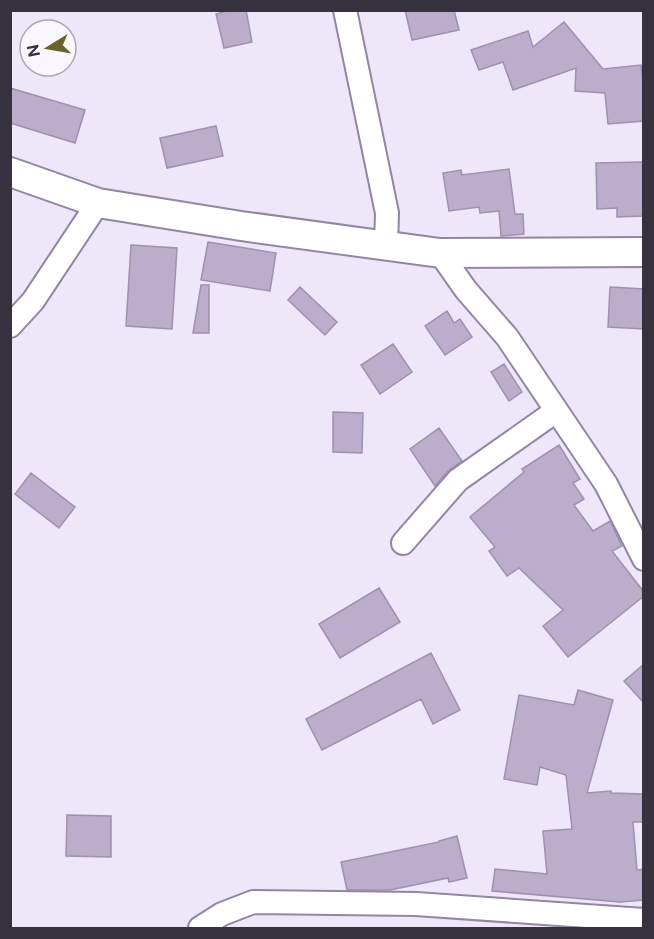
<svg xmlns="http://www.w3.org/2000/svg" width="654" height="939" font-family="'Public Sans',sans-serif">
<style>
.building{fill:#bbadcb;stroke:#9e91ae;stroke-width:1.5}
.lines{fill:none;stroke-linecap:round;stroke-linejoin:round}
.minor-casing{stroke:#9286a4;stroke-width:26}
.tertiary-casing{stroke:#9286a4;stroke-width:32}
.minor{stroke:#fff;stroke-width:22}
.tertiary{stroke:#fff;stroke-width:28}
</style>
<rect width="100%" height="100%" fill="#eee7fa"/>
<path class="building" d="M 230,10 L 246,10 L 252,42 L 224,48 L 216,14 Z
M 405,10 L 454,10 L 459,30 L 412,40 Z
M 564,22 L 603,69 L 641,65 L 644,90 L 644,121 L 608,124 L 605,93 L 575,91 L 576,68 L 513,90 L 503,62 L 479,70 L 471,50 L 528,31 L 533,47 Z
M 10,88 L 85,110 L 75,143 L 10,123 Z
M 216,126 L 223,156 L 167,168 L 160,138 Z
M 644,162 L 644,216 L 617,217 L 617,208 L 597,209 L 596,163 Z
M 509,169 L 515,214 L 523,214 L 524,234 L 501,236 L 499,211 L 480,213 L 479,207 L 449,211 L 443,173 L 461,170 L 462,175 Z
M 208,242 L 276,253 L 270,291 L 201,280 Z
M 131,245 L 177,248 L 172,329 L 126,326 Z
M 201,285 L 209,285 L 209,333 L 193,333 Z
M 300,287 L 337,322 L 325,335 L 288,300 Z
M 610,287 L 644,289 L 644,329 L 608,327 Z
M 447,311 L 454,323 L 460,319 L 472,337 L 445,355 L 425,326 Z
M 393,344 L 412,372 L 380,394 L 361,365 Z
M 504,364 L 522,392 L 509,401 L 491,372 Z
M 333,412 L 363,413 L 362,453 L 333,452 Z
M 439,428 L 462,461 L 448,471 L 435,486 L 410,449 Z
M 559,445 L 580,479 L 573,483 L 584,499 L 574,505 L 593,531 L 610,521 L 622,546 L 612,551 L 644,592 L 644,596 L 568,657 L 543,626 L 563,610 L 519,568 L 507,576 L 489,551 L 495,547 L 470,517 L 524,472 L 522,469 Z
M 31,473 L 75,507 L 59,528 L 15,494 Z
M 379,588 L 400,622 L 340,658 L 319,624 Z
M 431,653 L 460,710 L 433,724 L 421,699 L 322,750 L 306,719 Z
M 644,664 L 644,703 L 624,681 Z
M 578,690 L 613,700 L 587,793 L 611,791 L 611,793 L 644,794 L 644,822 L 633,822 L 637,870 L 644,869 L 644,900 L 620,902 L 492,891 L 495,869 L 547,874 L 543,831 L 572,829 L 566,775 L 540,767 L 537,785 L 504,779 L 519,695 L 574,705 Z
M 67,815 L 111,816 L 111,857 L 66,856 Z
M 457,836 L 467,878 L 449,882 L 448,878 L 390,890 L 347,890 L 341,862 L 439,842 L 439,841 Z"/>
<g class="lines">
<defs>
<path id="minor" d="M 345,10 L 387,213 L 386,246
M 440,253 L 466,290 L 507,337 L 606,484 L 644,559
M 10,326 L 33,301 L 98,203
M 403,543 L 458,480 L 556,411
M 200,928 L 222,914 L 253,902 L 416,904 L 644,920"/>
<path id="tertiary" d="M 10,172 L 98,203 L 241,226 L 440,253 L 644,252"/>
</defs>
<use href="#minor" class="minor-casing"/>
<use href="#tertiary" class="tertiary-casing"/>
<use href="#minor" class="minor"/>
<use href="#tertiary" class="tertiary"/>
</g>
<rect width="654" height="939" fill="none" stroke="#36313e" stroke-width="24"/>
<g transform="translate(48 48) rotate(259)"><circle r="28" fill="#f9f7fd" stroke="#aba8b1" stroke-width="1.5"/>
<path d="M0-4.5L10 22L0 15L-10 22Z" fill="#69612e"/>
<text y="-9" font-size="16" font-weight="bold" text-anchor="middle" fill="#36313e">N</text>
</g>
</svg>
